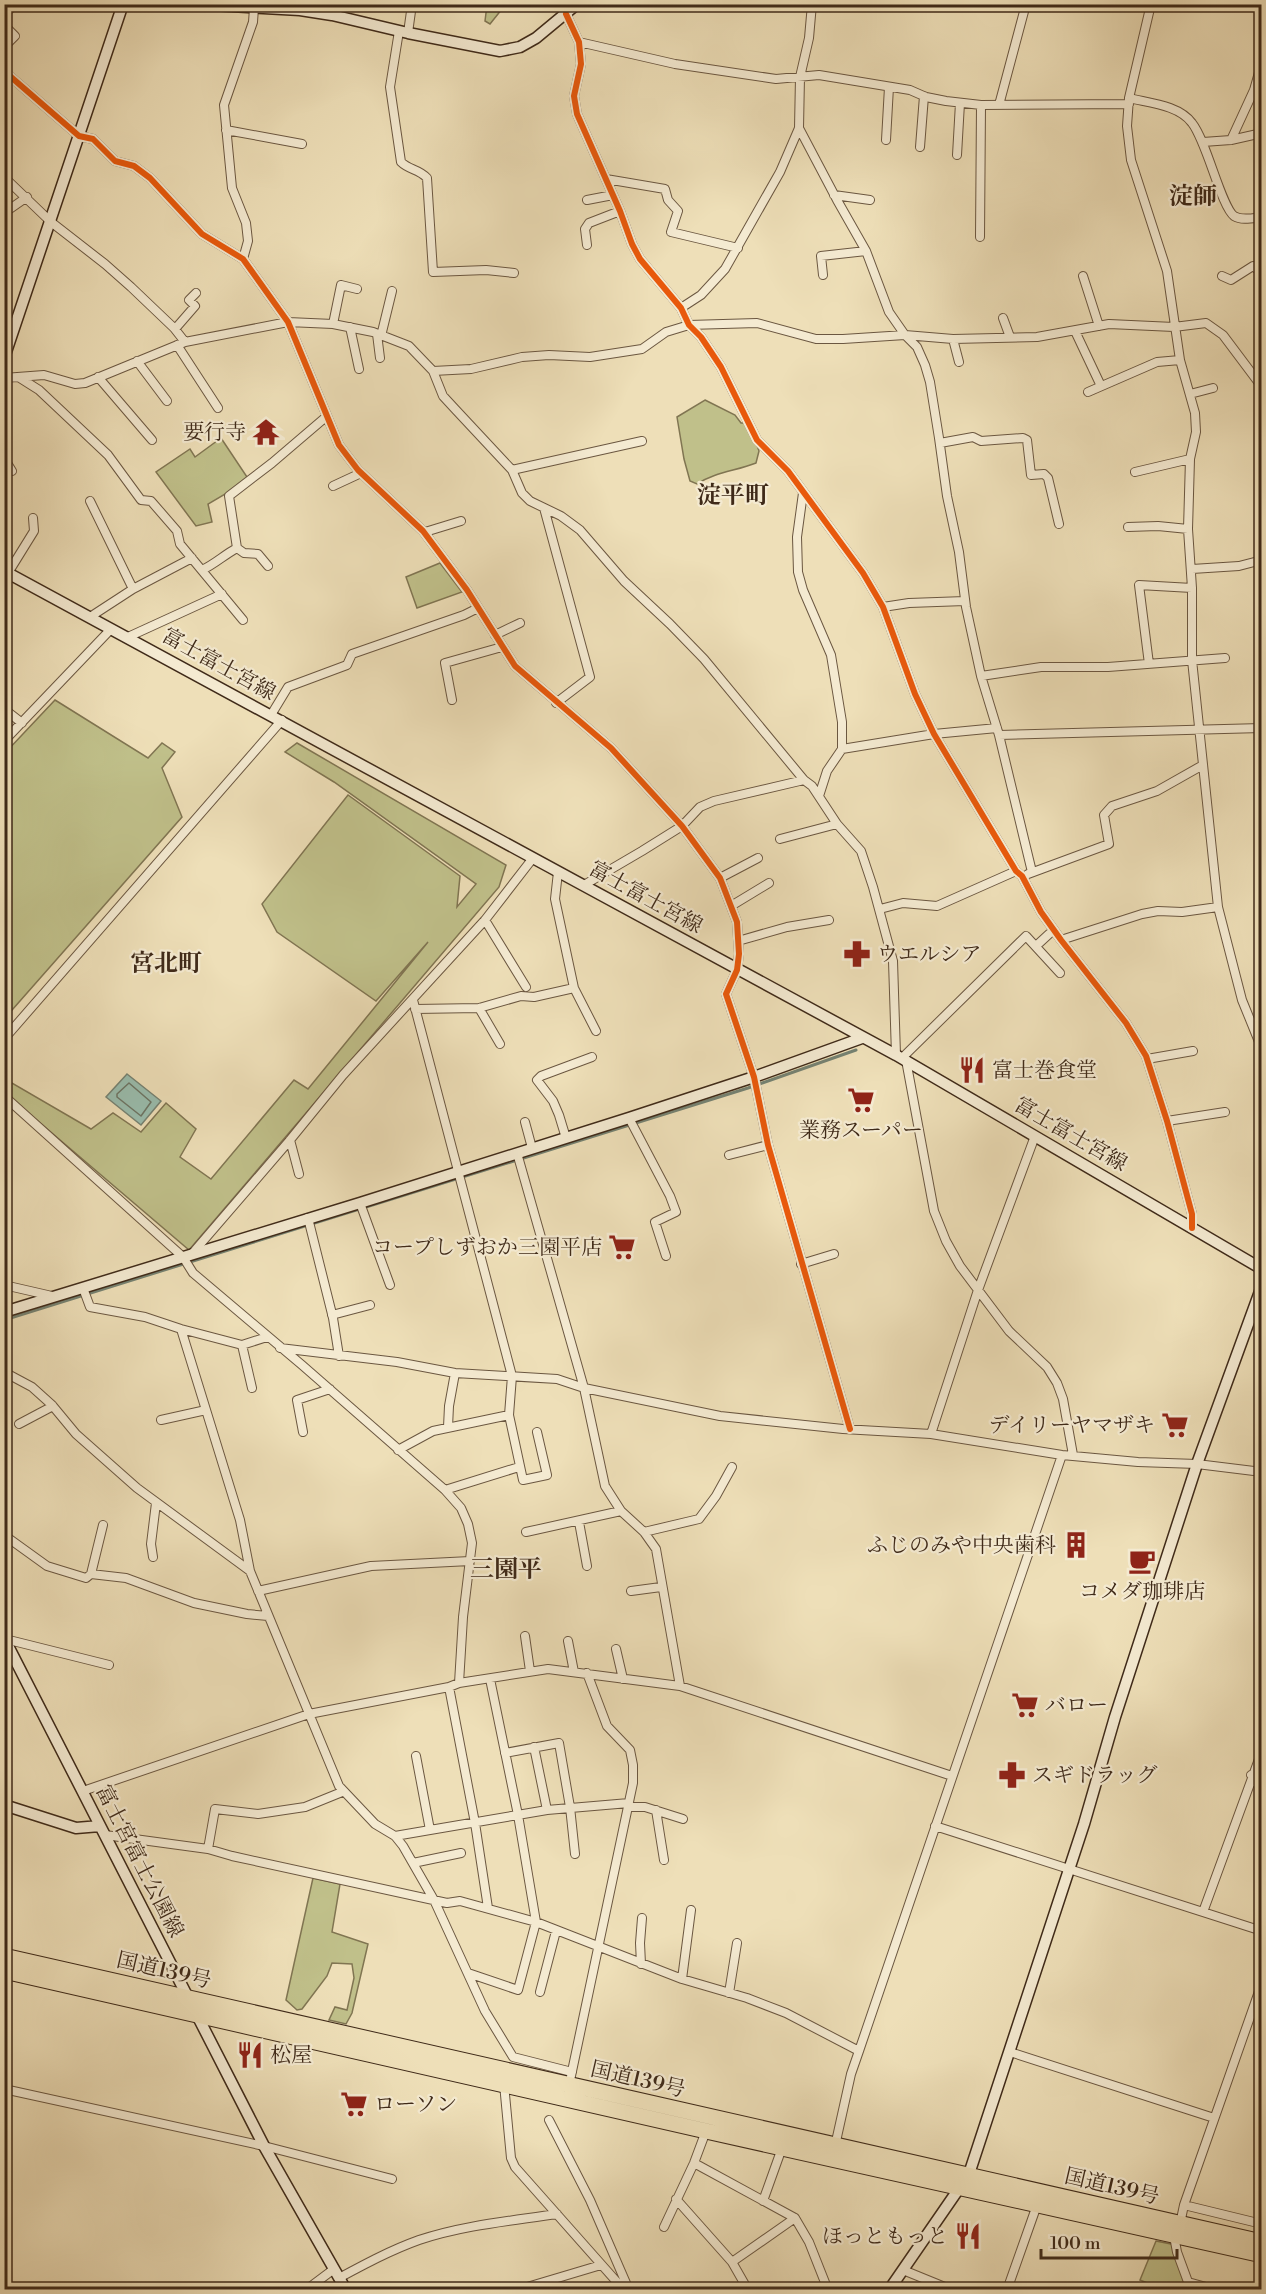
<svg xmlns="http://www.w3.org/2000/svg" width="1266" height="2294" font-family="'Libre Bodoni','Noto Serif JP',serif">
<style>
.green{fill:#c0c08a;stroke:#807552;stroke-width:1.5}
.water{fill:#99bdae;stroke:#758272;stroke-width:1.5}
.lines{fill:none;stroke-linecap:round;stroke-linejoin:round}
.shore{stroke:#6c7464;stroke-width:1.5}
.stream{stroke:#758272;stroke-width:3}
.street-casing{stroke:#6b5741;stroke-width:10}
.secondary-casing{stroke:#3f2a19;stroke-width:13}
.highway-casing{stroke:#3f2a19;stroke-width:17}
.street{stroke:#f4ead1;stroke-width:8}
.secondary{stroke:#f4ead1;stroke-width:10}
.highway{stroke:#eedfb8;stroke-width:15}
.cycleway-casing{stroke:#f4ead1;stroke-width:10}
.cycleway{stroke:#e8590c;stroke-width:6}
.labels{text-anchor:middle;stroke-width:4.5;stroke-linejoin:round;paint-order:stroke}
.poi-label{font-size:21px;fill:#3f2a19;stroke:#f4ead1;text-anchor:start}
.street-label{font-size:21px;fill:#3f2a19;stroke:#f4ead1}
.quarter-label{font-size:24px;font-weight:bold;fill:#3f2a19;stroke:#f4ead1}
</style>
<rect width="100%" height="100%" fill="#eedfb8"/>
<filter id="stains"><feTurbulence type="fractalNoise" baseFrequency=".00333" numOctaves="4"/><feColorMatrix values="0 0 0 0 .2 0 0 0 0 .09 0 0 0 0 .02 0 0 0 .5 -.17"/></filter>
<radialGradient id="worn" r=".72"><stop offset=".6" stop-color="#630" stop-opacity="0"/><stop offset="1" stop-color="#630" stop-opacity=".3"/></radialGradient>
<path class="green" d="M 487,5 L 487,4 L 528,5 L 526,8 L 502,9 L 490,24 L 485,21 Z
M 705,400 L 735,415 L 741,423 L 749,423 L 759,451 L 756,463 C 736,471 715,472 697,484 L 690,481 L 684,459 L 677,417 Z
M 221,438 L 249,480 L 208,504 L 212,522 L 196,526 L 156,472 L 190,449 L 195,457 Z
M 440,563 L 462,592 L 417,608 L 406,577 Z
M 55,700 L 148,758 L 162,743 L 175,752 L 162,768 L 182,817 L 5,1018 L 5,753 Z
M 297,743 L 506,865 L 499,887 L 189,1250 L 5,1093 L 4,1085 L 12,1083 L 91,1129 L 113,1113 L 141,1132 L 166,1103 L 196,1129 L 180,1157 L 211,1179 L 294,1080 L 308,1089 L 428,942 L 376,1001 L 277,932 L 262,904 L 348,795 L 460,876 L 457,907 L 476,884 L 334,782 L 285,752 Z
M 313,1878 L 340,1884 L 332,1932 L 368,1944 L 352,2013 L 346,2024 L 329,2020 L 335,2007 L 347,2010 L 354,1978 L 352,1964 L 332,1963 L 327,1976 L 302,2009 L 297,2010 L 286,2000 Z
M 1156,2241 L 1176,2245 L 1191,2289 L 1162,2289 L 1140,2280 Z"/>
<path class="water" d="M 127,1074 L 161,1101 L 141,1125 L 106,1097 Z"/>
<g class="lines">
<path class="shore" d="M 129,1083 L 151,1102 L 141,1116 L 117,1097 L 117,1094 Z"/>
<path class="stream" d="M 4,1320 L 748,1088 L 856,1050"/>
<defs>
<path id="street" d="M 827,4 L 839,7
M 1151,4 L 1129,98 L 1127,126 L 1131,160 L 1167,271 L 1180,360 L 1195,413 L 1196,432 L 1190,459 L 1188,529 L 1192,588 L 1192,660 L 1218,907 L 1242,1000 L 1262,1049
M 1224,4 L 1226,4
M 4,14 L 16,4
M 566,14 L 579,42 L 581,64 L 574,96 L 577,114 L 620,211 L 632,244 L 640,259 L 681,308 L 689,325 L 701,337 L 721,367 L 757,440 L 788,471 L 863,573 L 883,607 L 915,694 L 934,734 L 1016,871 L 1022,876 L 1041,912 L 1061,940 L 1126,1023 L 1146,1056 L 1167,1121 L 1192,1214 L 1192,1228
M 4,25 L 15,36 L 4,47
M 399,31 L 390,87 L 401,162 C 409,170 419,169 427,178 L 433,272 L 486,270 L 514,273
M 408,33 L 412,4
M 579,42 L 675,64 L 776,79 L 819,75 L 910,90 L 926,97 L 946,101 L 981,105 L 1129,104
M 4,71 L 79,136 L 93,139 L 115,161 L 134,166 L 150,178 L 202,234 L 243,259 L 288,322 L 339,445 L 358,470 L 423,531 L 467,590 L 515,666 L 611,748 L 682,826 L 720,878 L 737,922 L 739,954 L 737,970 L 726,994 L 754,1077 L 768,1145 L 850,1429
M 1129,98 C 1149,103 1179,105 1192,123 C 1207,142 1221,206 1234,216 C 1242,221 1253,218 1262,217
M 999,105 L 1026,4
M 799,128 L 837,200 L 866,251 L 889,312 L 905,335 L 917,347 L 925,365 L 930,382 L 939,438 L 947,496 L 959,552 L 966,607 L 981,676 L 999,735 L 1032,872
M 226,130 L 302,144
M 886,140 L 889,87
M 1231,140 L 1254,90 L 1262,62
M 1203,142 L 1231,140 L 1262,133
M 920,147 L 924,96
M 957,155 L 960,103
M 4,177 L 51,222 L 105,264 L 131,287 L 174,328 L 185,342
M 606,179 L 665,189 L 668,200 L 678,211 L 671,232 L 738,248
M 834,195 L 870,200
M 587,200 L 613,195
M 4,213 L 27,197
M 980,237 L 981,105
M 587,245 L 585,229 L 589,223 L 620,211
M 243,259 L 248,241 L 246,223 L 232,188 L 224,105 L 253,22 L 254,8
M 823,275 L 821,256 L 866,251
M 1083,276 L 1099,326
M 1222,276 L 1231,280 L 1253,266 L 1262,273
M 681,308 L 701,295 L 725,269 L 780,172 L 799,128 L 800,77 L 809,38 L 812,4
M 1003,318 L 1010,337
M 333,324 L 341,285 L 357,289
M 350,327 L 359,369
M 175,329 L 195,306 L 189,300 L 196,293
M 1075,331 L 1101,386
M 377,334 L 380,358
M 381,336 L 392,291
M 953,339 L 959,362
M 177,345 L 218,408
M 137,361 L 167,401
M 433,371 L 471,369 L 522,357 L 549,355 L 590,357 L 642,349 L 666,332 L 689,325 L 757,323 L 816,339 L 843,339 L 905,335 L 953,339 L 1037,337 L 1109,324 L 1174,327 L 1206,323 L 1223,335 L 1262,387
M 98,377 L 152,440
M 4,378 L 44,375 L 75,384 L 85,383 L 185,342 L 288,322 L 333,324 L 373,332 L 409,346 L 433,371 L 443,396 L 455,409 L 512,470 L 522,493 L 530,501 L 561,516 L 580,530 L 624,581 L 670,624 L 704,659 L 804,780 L 812,786 L 837,824 L 861,851 L 873,887 L 893,961 L 896,1055
M 20,378 L 39,390 L 108,455 L 141,500 L 151,501 L 177,531 L 180,544 L 243,620
M 1088,392 L 1157,362 L 1180,360
M 1190,394 L 1213,388
M 940,443 L 973,437 L 981,441 L 1023,438 L 1027,440 L 1031,475 L 1044,474 L 1048,478 L 1059,524
M 4,458 L 12,471
M 512,470 L 642,441
M 1135,472 L 1190,459
M 333,486 L 361,473
M 803,493 L 797,537 L 798,572 L 803,590 L 831,655 L 842,722 L 842,749 L 827,771 L 819,796
M 90,501 L 133,589
M 544,508 L 590,677 L 556,703
M 1128,527 L 1158,526 L 1188,529
M 425,532 L 461,521
M 268,566 L 258,554 L 244,553 L 237,548 L 229,496 L 272,463 L 327,416
M 1192,569 L 1239,566 L 1262,560
M 202,570 C 215,564 224,555 237,548
M 8,573 L 34,531 L 33,518
M 883,607 L 909,603 L 965,601
M 90,617 L 133,589 L 192,558
M 495,635 L 520,623
M 128,637 L 222,594
M 1149,664 L 1139,585 L 1192,588
M 981,676 L 1041,667 L 1108,667 L 1225,658
M 452,700 L 445,663 L 502,647
M 4,709 L 22,723
M 271,715 L 288,687 L 347,665 L 352,654 L 464,615 L 478,608
M 999,735 L 1262,728
M 4,741 L 111,629
M 842,749 L 934,734 L 997,728
M 780,839 L 837,824
M 558,872 L 555,899 L 574,988 L 596,1031
M 1028,874 L 1109,844 L 1104,815 L 1112,806 L 1157,791 L 1203,765
M 720,878 L 758,858
M 584,885 L 642,851 L 682,826 L 700,807 L 714,801 L 804,780
M 731,906 L 769,883
M 880,909 L 903,903 L 937,906 L 1016,871
M 485,920 L 526,987
M 1061,940 L 1142,914 L 1158,911 L 1182,912 L 1218,907
M 738,941 L 787,927 L 829,920
M 1036,946 L 1049,934
M 479,1008 L 500,1044
M 415,1009 L 479,1008 L 521,996 L 534,997 L 574,988
M 4,1039 L 282,720
M 902,1058 L 1026,936 L 1060,973
M 1147,1059 L 1193,1051
M 906,1060 L 934,1211 L 946,1241 L 960,1266 L 1009,1331 L 1047,1367 L 1057,1383 L 1063,1399 L 1073,1455
M 4,1096 L 183,1257 L 193,1273 L 302,1365 L 445,1490 L 461,1508 L 468,1524 L 472,1543 L 463,1617 L 459,1683
M 629,1118 L 670,1196 L 676,1212 L 655,1222 L 666,1256
M 1167,1121 L 1225,1112
M 525,1122 L 532,1148
M 566,1138 L 559,1115 L 553,1101 L 537,1080 L 541,1076 L 592,1057
M 290,1140 L 299,1174
M 517,1153 L 584,1388 L 605,1486 L 621,1511 L 644,1532 L 656,1549 L 680,1686
M 729,1155 L 768,1145
M 360,1203 L 390,1285
M 308,1218 L 333,1318 L 339,1356
M 191,1255 L 290,1140 L 343,1075 L 485,920 L 533,858
M 801,1264 L 834,1254
M 4,1285 L 52,1296
M 83,1288 L 90,1307 L 145,1317 L 181,1329 L 242,1345 L 267,1337
M 332,1315 L 370,1305
M 181,1329 L 240,1520 L 250,1571
M 242,1345 L 252,1388
M 280,1348 L 397,1362 L 455,1373 L 557,1379 L 584,1388 L 720,1416 L 843,1429 L 931,1434 L 1062,1455 L 1138,1462 L 1197,1464 L 1262,1472
M 4,1372 L 32,1387 L 52,1405 L 76,1434 L 137,1488 L 250,1571 L 339,1786 L 375,1824 L 395,1836 L 403,1846 L 434,1900 L 485,2011 L 513,2057 L 572,2072
M 509,1415 L 523,1480 L 547,1475 L 537,1432
M 161,1420 L 206,1410
M 19,1424 L 53,1406
M 448,1427 L 449,1406 L 455,1373
M 303,1432 L 297,1400 L 330,1389
M 931,1434 L 978,1290 L 1035,1136
M 398,1450 L 433,1431 L 509,1415 L 512,1376 L 413,1000
M 445,1490 L 519,1467
M 579,1522 L 587,1566
M 526,1532 L 621,1511
M 644,1532 L 699,1519 L 716,1496 L 732,1467
M 4,1535 L 47,1566 L 86,1578 L 91,1574 L 126,1578 L 194,1603 L 247,1614 L 268,1616
M 153,1557 L 151,1544 L 156,1503
M 91,1574 L 103,1525
M 258,1591 L 371,1566 L 470,1561
M 631,1591 L 661,1587
M 525,1636 L 530,1671
M 5,1639 L 109,1665
M 568,1641 L 574,1672
M 616,1649 L 623,1679
M 449,1687 L 475,1823 L 488,1908
M 534,1747 L 547,1810
M 505,1753 L 559,1743 L 570,1807 L 575,1854
M 1251,1775 L 1262,1790
M 83,1791 L 309,1714 L 449,1687 L 459,1683 L 548,1669 L 680,1686 L 952,1776
M 628,1807 L 645,1807 L 683,1819
M 656,1810 L 664,1860
M 935,1826 L 1262,1931
M 430,1830 L 547,1810 L 629,1803
M 105,1835 L 208,1849 L 232,1856 L 447,1903 L 460,1901 L 536,1922 L 682,1979 L 747,1998 L 786,2013 L 859,2051
M 395,1836 L 430,1830 L 416,1756
M 208,1849 L 215,1809 L 258,1814 L 305,1807 L 342,1792
M 413,1863 L 461,1853
M 1203,1912 L 1262,1751
M 641,1964 L 640,1943 L 642,1918
M 468,1973 L 518,1990 L 536,1922 L 518,1815 L 490,1679
M 682,1979 L 691,1910
M 540,1992 L 556,1931
M 729,1993 L 737,1943
M 1010,2052 L 1214,2118
M 571,2076 L 633,1783 L 633,1765 L 630,1750 L 607,1726 L 587,1673
M 504,2084 L 511,2158 L 515,2167 L 624,2290
M 4,2089 L 264,2146 L 392,2179
M 549,2120 L 590,2200 L 629,2290
M 835,2146 L 851,2074 L 859,2051 L 1062,1455
M 694,2163 L 795,2218 L 809,2242 L 828,2290
M 676,2199 L 732,2262 L 748,2290
M 763,2201 L 782,2148
M 1184,2205 L 1262,2224
M 1180,2224 L 1184,2205 L 1262,1983
M 664,2227 L 694,2163 L 706,2131
M 1174,2236 L 1177,2252 L 1191,2290
M 732,2262 L 795,2218
M 903,2270 L 952,2290
M 339,2278 C 365,2264 391,2250 419,2240 C 464,2225 511,2221 557,2214
M 1188,2282 L 1217,2290
M 306,2290 L 334,2269
M 517,2290 L 601,2265
M 1007,2290 L 1037,2205"/>
<path id="secondary" d="M 195,4 L 300,10 L 332,15 L 408,33 L 500,51 L 520,47 L 536,38 L 577,4
M 4,358 L 123,4
M 4,571 L 896,1055 L 1262,1269
M 4,1312 L 360,1203 L 629,1118 L 754,1077 L 862,1038
M 4,1638 L 264,2146 L 346,2290
M 4,1805 L 76,1828 L 100,1826
M 889,2290 L 969,2174 L 1084,1824 L 1115,1717 L 1197,1464 L 1262,1286"/>
<path id="highway" d="M 4,1956 L 1262,2242
M 4,1971 L 706,2131 L 1262,2255"/>
</defs>
<use href="#street" class="street-casing"/>
<use href="#secondary" class="secondary-casing"/>
<use href="#highway" class="highway-casing"/>
<use href="#street" class="street"/>
<use href="#secondary" class="secondary"/>
<use href="#highway" class="highway"/>
<defs>
<path id="cycleway" d="M 566,14 L 579,42 L 581,64 L 574,96 L 577,114 L 620,211 L 632,244 L 640,259 L 681,308 L 689,325 L 701,337 L 721,367 L 757,440 L 788,471 L 863,573 L 883,607 L 915,694 L 934,734 L 1016,871 L 1022,876 L 1041,912 L 1061,940 L 1126,1023 L 1146,1056 L 1167,1121 L 1192,1214 L 1192,1228
M 4,71 L 79,136 L 93,139 L 115,161 L 134,166 L 150,178 L 202,234 L 243,259 L 288,322 L 339,445 L 358,470 L 423,531 L 467,590 L 515,666 L 611,748 L 682,826 L 720,878 L 737,922 L 739,954 L 737,970 L 726,994 L 754,1077 L 768,1145 L 850,1429"/>
</defs>
<use href="#cycleway" class="cycleway-casing"/>
<use href="#cycleway" class="cycleway"/>
</g>
<defs>
<symbol id="temple-bare" viewBox="-9 -9 18 18"><path d="M0-6L5-2H3V0L6.5 2.5H4V6H1.5V3h-3V6H-4V2.5H-6.5L-3 0V-2H-5Z" fill="#8f2418" stroke="#f4ead1" stroke-width="2.5" paint-order="stroke"/></symbol>
<symbol id="pharmacy-bare" viewBox="-9 -9 18 18"><path d="M-2-6h4v4h4v4h-4v4h-4v-4h-4v-4h4Z" fill="#8f2418" stroke="#f4ead1" stroke-width="2.5" paint-order="stroke"/></symbol>
<symbol id="restaurant-bare" viewBox="-9 -9 18 18"><path d="M-5-6h1v4h1v-4h1v4h1v-4h1v5L-1.5 .5V6h-2V.5L-5-1ZM5-6V6H3V1.5H1.5Q1.5-4 5-6Z" fill="#8f2418" stroke="#f4ead1" stroke-width="2.5" paint-order="stroke"/></symbol>
<symbol id="supermarket-bare" viewBox="-9 -9 18 18"><path d="M-6-5.5h2.5l.6 2H6L4.5 2H-2.5L-4.4-4H-6ZM-1.5 3.2a1.3 1.3 0 1 0 .1 0ZM3 3.2a1.3 1.3 0 1 0 .1 0Z" fill="#8f2418" stroke="#f4ead1" stroke-width="2.5" paint-order="stroke"/></symbol>
<symbol id="building-bare" viewBox="-9 -9 18 18"><path d="M-4-6H4V6H1V3H-1V6H-4ZM-2.5-4.3h1.7v1.8h-1.7ZM.8-4.3h1.7v1.8H.8ZM-2.5-1h1.7V.8h-1.7ZM.8-1h1.7V.8H.8Z" fill="#8f2418" stroke="#f4ead1" stroke-width="2.5" paint-order="stroke"/></symbol>
<symbol id="cafe-bare" viewBox="-9 -9 18 18"><path d="M-5.5-4.5H6V0H3Q3 3.5 0 3.5H-2.5Q-5.5 3.5-5.5 0ZM3-3.2v2h1.7v-2ZM-6 4.5H4V6H-6Z" fill="#8f2418" stroke="#f4ead1" stroke-width="2.5" paint-order="stroke"/></symbol>
</defs>
<g fill-rule="evenodd">
<use href="#temple-bare" x="247" y="413" width="38" height="38"/>
<use href="#pharmacy-bare" x="838" y="935" width="38" height="38"/>
<use href="#restaurant-bare" x="953" y="1051" width="38" height="38"/>
<use href="#supermarket-bare" x="842" y="1081" width="38" height="38"/>
<use href="#supermarket-bare" x="603" y="1228" width="38" height="38"/>
<use href="#supermarket-bare" x="1156" y="1406" width="38" height="38"/>
<use href="#building-bare" x="1057" y="1526" width="38" height="38"/>
<use href="#cafe-bare" x="1123" y="1542" width="38" height="38"/>
<use href="#supermarket-bare" x="1006" y="1686" width="38" height="38"/>
<use href="#pharmacy-bare" x="993" y="1756" width="38" height="38"/>
<use href="#restaurant-bare" x="231" y="2036" width="38" height="38"/>
<use href="#supermarket-bare" x="335" y="2085" width="38" height="38"/>
<use href="#restaurant-bare" x="949" y="2217" width="38" height="38"/>
</g>
<g class="labels">
<g class="poi-label">
<text x="246" y="439" text-anchor="end">要行寺</text>
<text x="877" y="961">ウエルシア</text>
<text x="992" y="1077">富士巻食堂</text>
<text x="861" y="1137" text-anchor="middle">業務スーパー</text>
<text x="602" y="1254" text-anchor="end">コープしずおか三園平店</text>
<text x="1155" y="1432" text-anchor="end">デイリーヤマザキ</text>
<text x="1056" y="1552" text-anchor="end">ふじのみや中央歯科</text>
<text x="1142" y="1598" text-anchor="middle">コメダ珈琲店</text>
<text x="1045" y="1712">バロー</text>
<text x="1032" y="1782">スギドラッグ</text>
<text x="270" y="2062">松屋</text>
<text x="374" y="2111">ローソン</text>
<text x="948" y="2243" text-anchor="end">ほっともっと</text>
</g>
<g class="street-label">
<text transform="translate(219 664) rotate(29)" y="7">富士富士宮線</text>
<text transform="translate(646 897) rotate(29)" y="7">富士富士宮線</text>
<text transform="translate(1071 1134) rotate(30)" y="7">富士富士宮線</text>
<text transform="translate(140 1861) rotate(63)" y="7">富士宮富士公園線</text>
<text transform="translate(164 1970) rotate(13)" y="7">国道139号</text>
<text transform="translate(638 2079) rotate(13)" y="7">国道139号</text>
<text transform="translate(1112 2186) rotate(13)" y="7">国道139号</text>
</g>
<g class="quarter-label">
<text x="1193" y="204">淀師</text>
<text x="733" y="503">淀平町</text>
<text x="166" y="971">宮北町</text>
<text x="506" y="1577">三園平</text>
</g>
</g>
<rect width="1266" height="2294" fill="none" stroke="#eedfb8" stroke-width="24"/>
<rect x="6" y="6" width="1254" height="2282" fill="none" stroke="#3f2a19" stroke-width="3"/>
<rect x="12" y="12" width="1242" height="2270" fill="none" stroke="#3f2a19" stroke-width="1.5"/>
<path d="M1041 2249v9h136v-9" fill="none" stroke="#3f2a19" stroke-width="3"/>
<text x="1050" y="2249" font-size="18" fill="#3f2a19" stroke="#f4ead1" stroke-width="4.5" paint-order="stroke">100 m</text>
<rect width="100%" height="100%" filter="url(#stains)"/>
<rect width="100%" height="100%" fill="url(#worn)"/>
</svg>
